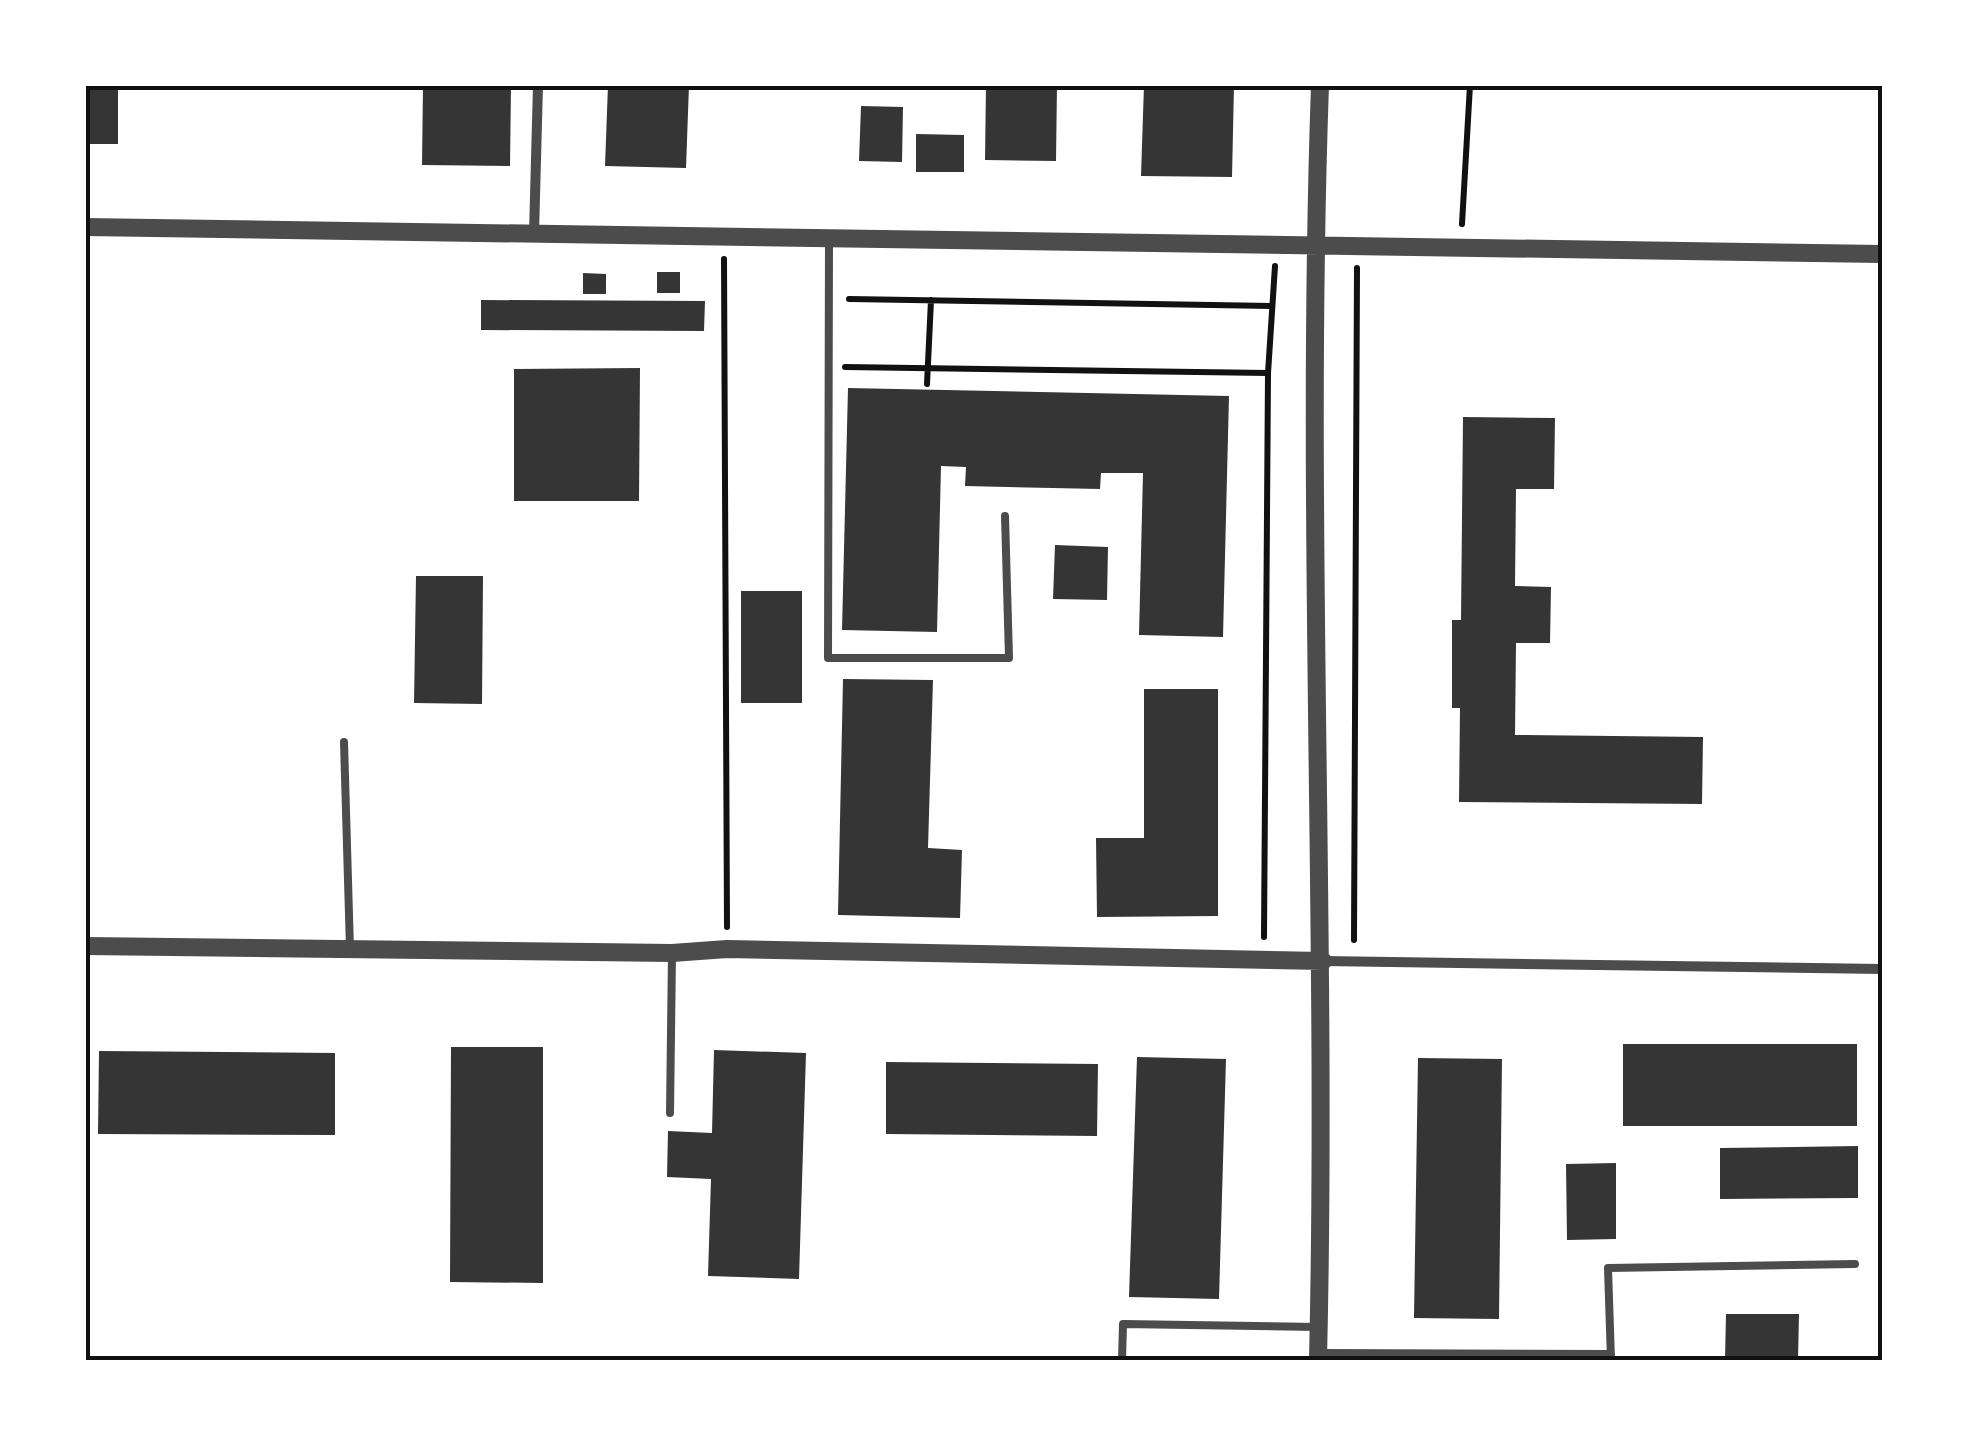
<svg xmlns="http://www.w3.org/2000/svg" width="1967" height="1445" font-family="Mulish,sans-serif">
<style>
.building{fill:#353535}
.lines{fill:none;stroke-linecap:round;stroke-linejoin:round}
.path{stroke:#111;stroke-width:6}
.service{stroke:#4c4c4c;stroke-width:8}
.minor{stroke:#4c4c4c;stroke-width:10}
.tertiary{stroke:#4c4c4c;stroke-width:18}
.neatline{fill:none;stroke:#111;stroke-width:4}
</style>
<rect width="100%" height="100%" fill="#fff"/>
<path class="building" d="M 85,85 L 118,85 L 118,144 L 85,144 Z
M 423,85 L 511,85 L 510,166 L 422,165 Z
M 608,85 L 689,85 L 686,168 L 605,166 Z
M 986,85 L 1057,85 L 1056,161 L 985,160 Z
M 1144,85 L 1234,85 L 1232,177 L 1141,176 Z
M 861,106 L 903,107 L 902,162 L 859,161 Z
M 916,134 L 964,135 L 964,172 L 916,172 Z
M 657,272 L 680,272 L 680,293 L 657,293 Z
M 583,273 L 606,274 L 606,294 L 583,294 Z
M 481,300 L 705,301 L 704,331 L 481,330 Z
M 640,368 L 639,501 L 514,501 L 514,369 Z
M 848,388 L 1229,396 L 1223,637 L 1139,635 L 1143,473 L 1101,473 L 1100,489 L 965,486 L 966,467 L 941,466 L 937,632 L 842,630 Z
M 1463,417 L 1555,418 L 1554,489 L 1516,489 L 1515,586 L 1551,587 L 1550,643 L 1516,643 L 1515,735 L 1703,737 L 1702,804 L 1459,802 L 1460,708 L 1452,708 L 1452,620 L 1461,620 Z
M 1055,545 L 1108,547 L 1107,600 L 1053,599 Z
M 416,576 L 483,576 L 482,704 L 414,703 Z
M 741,591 L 802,591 L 802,703 L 741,703 Z
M 843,679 L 933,680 L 928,848 L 962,850 L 960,918 L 838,915 Z
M 1144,689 L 1218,689 L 1218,916 L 1097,917 L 1096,838 L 1144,838 Z
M 1623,1044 L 1857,1044 L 1857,1126 L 1623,1126 Z
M 451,1047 L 543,1047 L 543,1283 L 450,1282 Z
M 714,1050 L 806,1053 L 799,1279 L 708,1276 L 711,1179 L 667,1177 L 668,1131 L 712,1133 Z
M 99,1051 L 335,1053 L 335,1135 L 98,1134 Z
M 1137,1057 L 1226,1059 L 1219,1299 L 1129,1297 Z
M 1418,1058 L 1502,1059 L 1499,1319 L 1414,1318 Z
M 886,1062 L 1098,1064 L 1097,1136 L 886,1134 Z
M 1858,1146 L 1858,1198 L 1720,1199 L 1720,1148 Z
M 1616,1163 L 1616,1239 L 1567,1240 L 1566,1164 Z
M 1726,1314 L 1799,1314 L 1798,1360 L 1725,1360 Z"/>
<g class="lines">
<path class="path" d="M 1462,224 L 1470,85
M 724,259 L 727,927
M 849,299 L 1272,306
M 845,367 L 1268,373 L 1264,937
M 1268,373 L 1275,266
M 927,384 L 931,300
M 1354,940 L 1357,268"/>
<path class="service" d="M 829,239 L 828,658 L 1009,658 L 1005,516
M 344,742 L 350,949
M 670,1113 L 672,953
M 1320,1353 L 1611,1354
M 1122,1360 L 1123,1324 L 1318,1327
M 1611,1360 L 1608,1268 L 1855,1264"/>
<path class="minor" d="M 534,234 L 538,85
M 1323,961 L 1882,969"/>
<path class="tertiary" d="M 85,227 L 1882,254
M 85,946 L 672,953 L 727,949 L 1323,961
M 1318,1360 C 1328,935 1305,510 1320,85"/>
</g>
<rect width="1967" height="1445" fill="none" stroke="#ffffff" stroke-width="175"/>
<rect x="88" y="88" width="1792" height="1270" class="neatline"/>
</svg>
